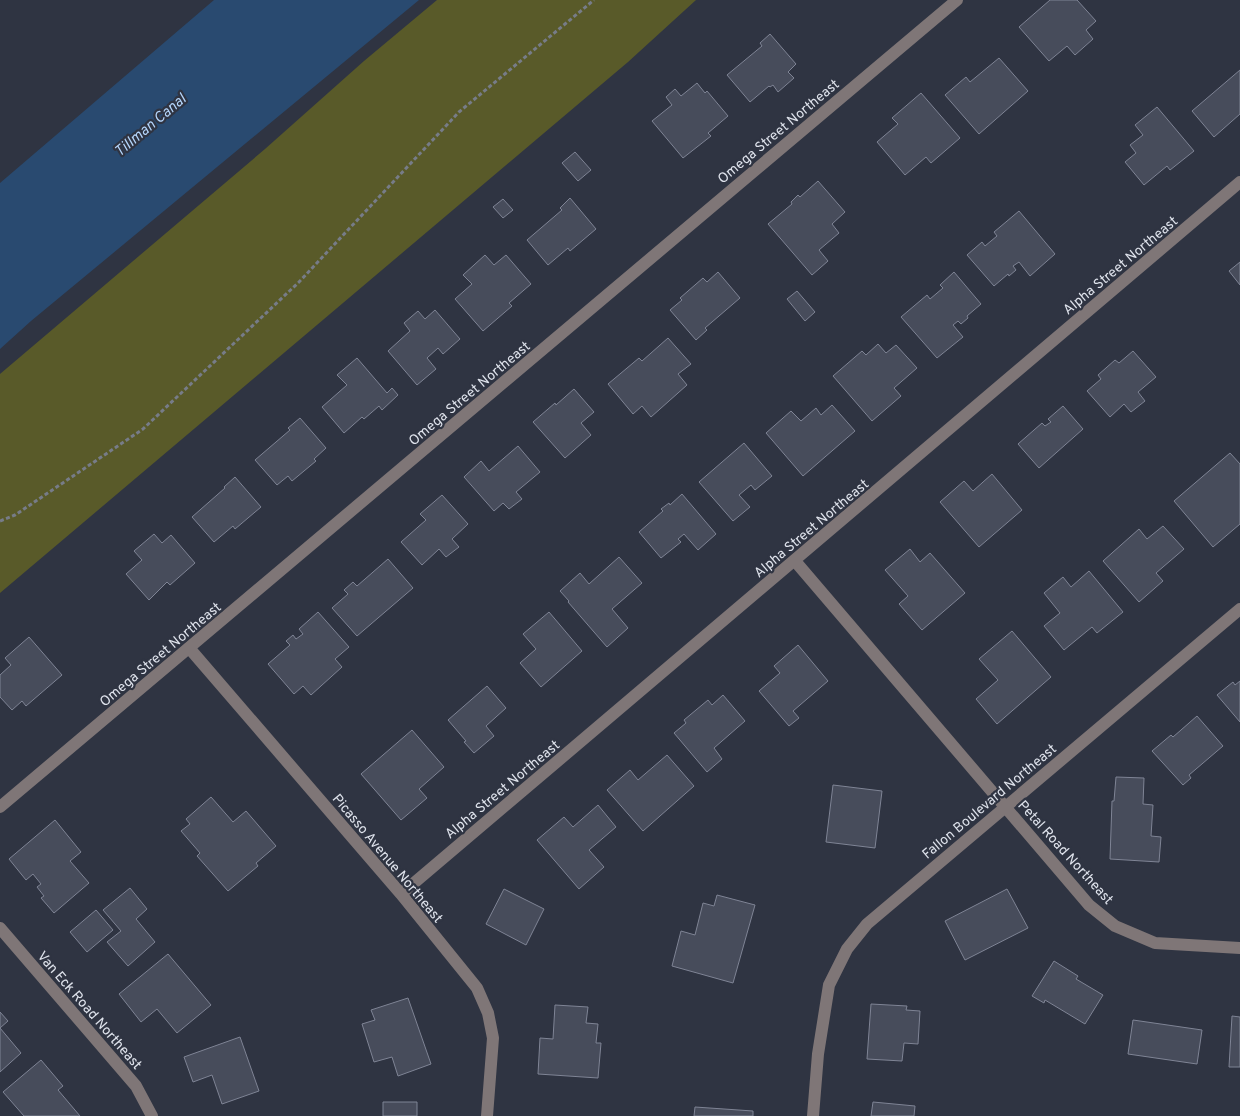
<svg xmlns="http://www.w3.org/2000/svg" width="1240" height="1116" font-family="Overpass,sans-serif">
<style>
.green{fill:#595a29}
.water{fill:#294a70}
.building{fill:#474c5b;stroke:#7f8495}
.lines{fill:none;stroke-linecap:round;stroke-linejoin:round}
.path{stroke:#777c88;stroke-width:3;stroke-dasharray:4 2.5;stroke-linecap:butt}
.minor{stroke:#7f7677;stroke-width:12}
.labels{text-anchor:middle;stroke-width:4.5;stroke-linejoin:round;paint-order:stroke}
.street-label{font-size:14px;fill:#dfe3ec;stroke:#2f3442}
.water-label{font-size:15px;font-style:italic;fill:#b4d5fb;stroke:#2f3442}
</style>
<rect width="100%" height="100%" fill="#2f3442"/>
<path class="green" d="M 437,0 L 696,0 L 628,62 L 0,593 L 0,374 L 265,149 L 364,61 Z"/>
<path class="water" d="M 214,0 L 419,0 L 31,321 L 0,349 L 0,183 Z"/>
<path class="building" d="M 1050,0 L 1077,0 L 1096,21 L 1086,30 L 1093,39 L 1075,55 L 1067,46 L 1049,61 L 1019,27 Z
M 770,34 L 796,64 L 788,72 L 794,78 L 778,92 L 773,85 L 770,87 L 769,86 L 750,102 L 727,75 L 762,46 L 760,43 Z
M 999,58 L 1028,91 L 979,134 L 945,95 L 966,77 L 970,82 Z
M 1240,70 L 1240,114 L 1214,137 L 1192,111 Z
M 697,83 L 705,93 L 707,91 L 728,116 L 708,133 L 711,136 L 683,158 L 652,121 L 672,105 L 666,97 L 675,89 L 681,96 Z
M 921,93 L 960,138 L 931,163 L 926,157 L 905,175 L 877,142 L 898,124 L 892,118 Z
M 1157,107 L 1194,151 L 1170,170 L 1167,166 L 1144,185 L 1125,162 L 1136,153 L 1130,145 L 1143,135 L 1135,125 Z
M 575,152 L 591,170 L 578,181 L 562,163 Z
M 818,181 L 845,212 L 832,224 L 839,233 L 819,250 L 828,261 L 812,275 L 768,224 L 792,204 L 791,202 L 798,195 L 800,197 Z
M 570,198 L 596,229 L 570,251 L 568,248 L 548,265 L 527,240 L 562,210 L 560,208 Z
M 503,199 L 513,210 L 503,218 L 493,207 Z
M 1019,211 L 1055,254 L 1030,276 L 1019,262 L 1013,266 L 1016,270 L 1009,276 L 1008,274 L 994,286 L 967,255 L 982,242 L 985,246 L 997,236 L 994,232 Z
M 485,255 L 494,265 L 506,255 L 531,284 L 509,303 L 512,306 L 483,331 L 455,299 L 472,284 L 463,275 Z
M 1240,262 L 1240,285 L 1229,271 Z
M 718,272 L 740,298 L 705,328 L 707,330 L 696,340 L 670,310 L 682,300 L 680,298 L 703,278 L 707,282 Z
M 954,272 L 981,304 L 967,316 L 968,318 L 961,324 L 958,321 L 953,325 L 963,337 L 937,358 L 901,317 L 927,295 L 930,299 L 943,288 L 940,285 Z
M 797,291 L 815,312 L 805,321 L 787,299 Z
M 435,310 L 460,339 L 443,354 L 438,348 L 427,358 L 436,369 L 417,385 L 388,351 L 410,331 L 404,323 L 418,311 L 425,319 Z
M 668,338 L 691,364 L 678,374 L 687,385 L 651,417 L 642,406 L 633,414 L 608,384 L 639,358 L 642,361 Z
M 878,344 L 886,353 L 896,345 L 917,368 L 894,388 L 901,396 L 872,421 L 833,376 L 862,351 L 866,355 Z
M 1133,351 L 1156,377 L 1138,392 L 1145,401 L 1131,412 L 1124,404 L 1110,417 L 1087,391 L 1101,379 L 1098,375 L 1115,360 L 1119,363 Z
M 357,358 L 387,393 L 392,388 L 398,395 L 382,410 L 379,406 L 364,419 L 362,417 L 344,433 L 322,407 L 347,385 L 337,375 Z
M 574,389 L 594,412 L 581,423 L 591,435 L 565,458 L 533,422 L 555,403 L 556,405 Z
M 832,405 L 855,431 L 803,476 L 766,433 L 791,411 L 801,421 L 816,408 L 821,415 Z
M 1063,406 L 1083,429 L 1039,468 L 1018,444 L 1042,423 L 1045,426 L 1051,422 L 1048,419 Z
M 300,418 L 326,448 L 314,459 L 316,461 L 292,481 L 288,476 L 277,485 L 255,460 L 290,430 L 288,428 Z
M 744,443 L 772,476 L 755,490 L 751,485 L 739,495 L 750,507 L 733,521 L 699,482 Z
M 518,446 L 540,472 L 516,492 L 522,499 L 509,509 L 503,503 L 494,511 L 464,477 L 481,461 L 489,471 Z
M 1230,453 L 1240,464 L 1240,524 L 1213,547 L 1174,501 Z
M 992,474 L 1022,510 L 979,547 L 940,502 L 964,481 L 973,491 Z
M 235,477 L 261,507 L 235,529 L 233,526 L 214,542 L 192,517 L 225,488 L 224,487 Z
M 682,494 L 716,534 L 698,550 L 684,534 L 678,539 L 681,542 L 661,558 L 639,532 L 663,511 L 661,509 L 669,503 L 670,505 Z
M 442,495 L 468,524 L 452,539 L 459,547 L 446,557 L 439,549 L 422,565 L 401,542 L 426,520 L 420,514 Z
M 1163,526 L 1184,549 L 1156,573 L 1163,581 L 1139,602 L 1103,561 L 1139,529 L 1147,539 Z
M 154,534 L 162,543 L 171,535 L 195,563 L 170,585 L 167,582 L 149,600 L 126,574 L 142,560 L 134,551 Z
M 910,549 L 920,562 L 930,553 L 965,593 L 922,630 L 899,604 L 908,596 L 885,570 Z
M 619,557 L 642,583 L 612,609 L 628,628 L 607,647 L 568,602 L 569,601 L 560,591 L 580,573 L 589,584 Z
M 388,559 L 413,588 L 357,636 L 332,608 L 348,594 L 344,590 L 353,582 L 357,586 Z
M 1089,571 L 1123,612 L 1097,633 L 1092,627 L 1064,650 L 1044,626 L 1060,613 L 1044,593 L 1063,577 L 1071,587 Z
M 318,612 L 349,647 L 335,659 L 342,667 L 311,695 L 303,686 L 294,694 L 268,664 L 290,645 L 286,641 L 293,635 L 296,639 L 303,634 L 299,629 Z
M 549,612 L 582,651 L 541,687 L 520,663 L 536,649 L 523,634 Z
M 1012,631 L 1051,677 L 997,724 L 976,699 L 998,680 L 979,659 Z
M 29,637 L 62,675 L 26,706 L 22,701 L 12,710 L 0,697 L 0,675 L 11,665 L 5,658 Z
M 798,645 L 828,681 L 793,711 L 799,718 L 789,726 L 759,691 L 780,673 L 774,666 Z
M 1240,681 L 1240,722 L 1217,695 L 1233,682 L 1235,685 Z
M 487,686 L 506,708 L 486,726 L 494,736 L 474,753 L 464,742 L 466,741 L 448,720 Z
M 723,695 L 745,721 L 714,748 L 722,759 L 707,772 L 674,733 L 686,723 L 684,720 L 708,700 L 712,705 Z
M 1197,716 L 1223,746 L 1189,775 L 1191,778 L 1183,785 L 1152,751 L 1171,735 L 1173,737 Z
M 412,730 L 444,767 L 419,789 L 427,798 L 401,820 L 361,774 Z
M 667,755 L 694,786 L 643,831 L 607,790 L 630,770 L 638,780 Z
M 1116,777 L 1144,778 L 1143,804 L 1153,805 L 1151,836 L 1161,837 L 1159,862 L 1110,859 L 1112,801 L 1114,801 Z
M 833,785 L 882,791 L 875,848 L 826,842 Z
M 211,797 L 233,822 L 246,811 L 276,846 L 256,863 L 258,866 L 228,891 L 197,856 L 200,853 L 181,831 L 190,824 L 186,819 Z
M 598,805 L 616,827 L 589,850 L 604,867 L 579,889 L 537,840 L 564,817 L 573,827 Z
M 55,820 L 81,852 L 70,861 L 89,883 L 54,913 L 41,898 L 44,896 L 37,887 L 41,884 L 33,874 L 26,880 L 9,859 Z
M 130,888 L 147,909 L 136,919 L 155,942 L 128,966 L 107,942 L 121,931 L 103,910 Z
M 504,889 L 544,909 L 526,945 L 486,924 Z
M 1007,889 L 1028,928 L 965,960 L 945,921 Z
M 717,895 L 755,905 L 733,983 L 672,966 L 681,931 L 695,935 L 703,903 L 714,906 Z
M 96,910 L 113,930 L 87,952 L 70,932 Z
M 168,954 L 211,1005 L 177,1033 L 157,1009 L 141,1022 L 119,994 Z
M 1054,961 L 1078,976 L 1076,979 L 1103,995 L 1085,1024 L 1045,1000 L 1044,1003 L 1032,996 Z
M 408,998 L 431,1064 L 398,1076 L 392,1057 L 374,1062 L 362,1024 L 375,1020 L 371,1010 Z
M 871,1004 L 907,1006 L 906,1010 L 920,1011 L 918,1044 L 904,1043 L 902,1061 L 867,1059 Z
M 555,1005 L 588,1007 L 586,1023 L 598,1024 L 596,1043 L 601,1043 L 598,1078 L 538,1074 L 540,1038 L 553,1039 Z
M 0,1012 L 8,1021 L 0,1028 Z
M 1232,1016 L 1240,1017 L 1240,1067 L 1229,1067 Z
M 1133,1020 L 1202,1030 L 1197,1064 L 1128,1054 Z
M 0,1028 L 21,1053 L 0,1072 Z
M 240,1037 L 259,1091 L 222,1104 L 212,1075 L 193,1082 L 184,1057 Z
M 41,1060 L 63,1086 L 58,1090 L 80,1116 L 24,1116 L 3,1092 Z
M 383,1102 L 417,1102 L 417,1116 L 383,1116 Z
M 873,1102 L 915,1106 L 914,1116 L 871,1116 Z
M 695,1107 L 753,1111 L 753,1116 L 694,1116 Z"/>
<g class="lines">
<path class="path" d="M 0,521 L 15,515 L 143,429 L 299,282 L 459,112 L 594,0"/>
<path class="minor" d="M 795,561 L 1089,905 L 1115,926 L 1155,943 L 1240,948
M 190,649 L 401,894 L 477,988 L 488,1013 L 493,1038 L 487,1116
M 0,807 L 957,0
M 401,894 L 1240,182
M 0,928 L 136,1086 L 152,1116
M 813,1116 L 818,1054 L 829,985 L 847,949 L 867,924 L 1240,609"/>
</g>
<g class="labels">
<g class="street-label">
<text transform="translate(778 131) rotate(-40)" y="5">Omega Street Northeast</text>
<text transform="translate(1120 265) rotate(-40)" y="5">Alpha Street Northeast</text>
<text transform="translate(469 393) rotate(-40)" y="5">Omega Street Northeast</text>
<text transform="translate(811 528) rotate(-40)" y="5">Alpha Street Northeast</text>
<text transform="translate(160 654) rotate(-40)" y="5">Omega Street Northeast</text>
<text transform="translate(502 789) rotate(-40)" y="5">Alpha Street Northeast</text>
<text transform="translate(989 801) rotate(-40)" y="5">Fallon Boulevard Northeast</text>
<text transform="translate(1066 852) rotate(48)" y="5">Petal Road Northeast</text>
<text transform="translate(388 858) rotate(50)" y="5">Picasso Avenue Northeast</text>
<text transform="translate(90 1010) rotate(49)" y="5">Van Eck Road Northeast</text>
</g>
<g class="water-label">
<text transform="translate(150 125) rotate(-40)" y="5">Tillman Canal</text>
</g>
</g>
</svg>
